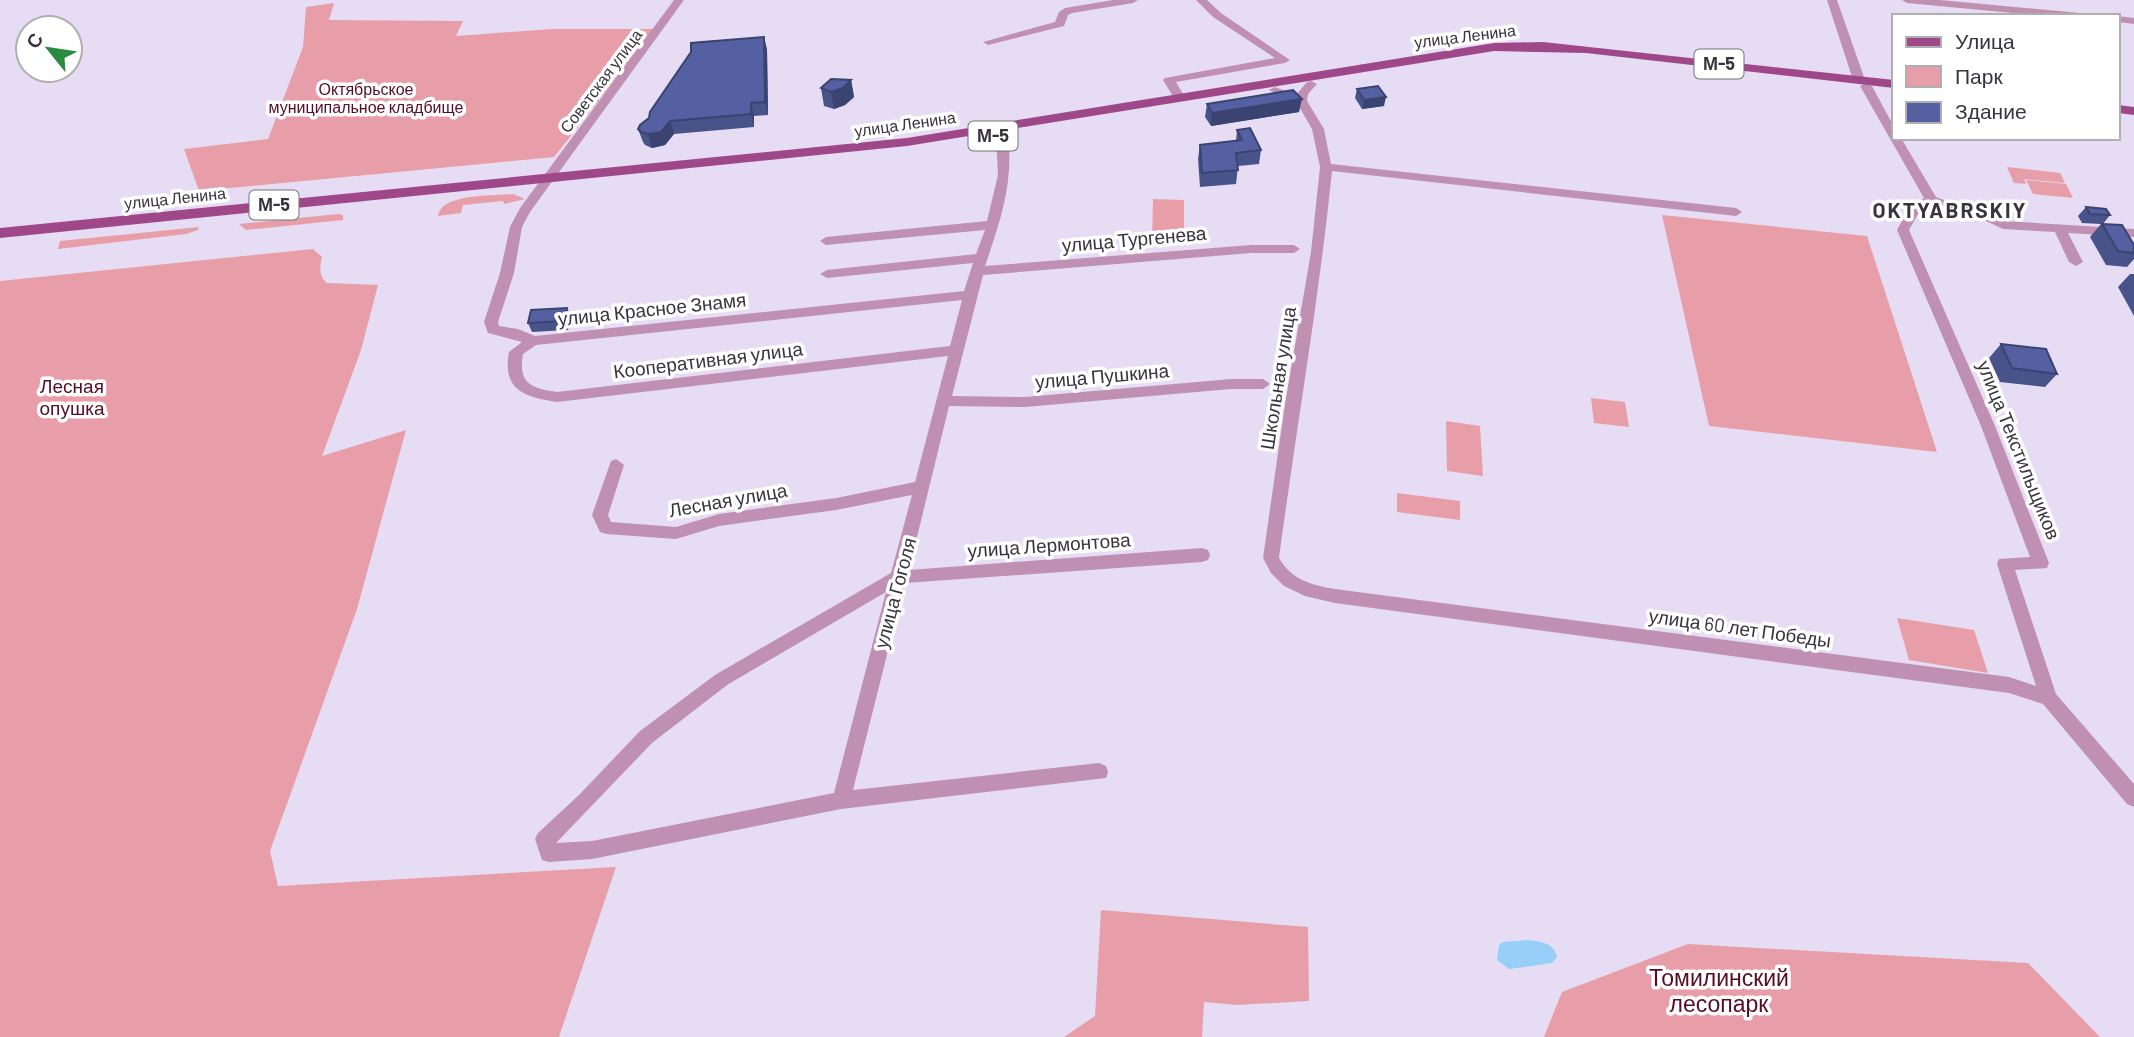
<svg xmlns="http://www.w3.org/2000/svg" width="2134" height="1037" font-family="Barlow,sans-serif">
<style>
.green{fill:#e79ea9}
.water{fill:#97cff9}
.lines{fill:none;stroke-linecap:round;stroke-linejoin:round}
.minor{fill:#c090b2;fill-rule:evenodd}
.major{fill:#9e4889;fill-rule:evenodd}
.wall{fill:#48538a}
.shaded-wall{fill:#3b4371}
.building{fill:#5460a1;stroke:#3b4371;stroke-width:2}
.labels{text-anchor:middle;stroke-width:7;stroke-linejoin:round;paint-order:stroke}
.far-street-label{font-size:16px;fill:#38343d;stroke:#fff}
.far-park-label{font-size:16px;fill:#570c23;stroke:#fff}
.shield{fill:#fff;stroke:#747177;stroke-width:2}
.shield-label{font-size:18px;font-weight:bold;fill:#38343d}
.street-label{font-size:19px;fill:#38343d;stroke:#fff}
.park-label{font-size:19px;fill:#570c23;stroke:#fff}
.far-district-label{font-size:21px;font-weight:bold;letter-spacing:2px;fill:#38343d;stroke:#fff}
.near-park-label{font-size:23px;fill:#570c23;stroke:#fff}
</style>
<rect width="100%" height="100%" fill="#e6dcf4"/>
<path class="green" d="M 334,3 L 329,20 L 463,21 L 456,36 L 552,29 L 656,29 L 554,157 L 199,191 L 184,149 L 268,139 L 303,47 L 306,7 Z
M 2007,167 L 2060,173 L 2065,183 L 2024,179 L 2026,184 L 2014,183 Z
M 2026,180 L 2066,184 L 2073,198 L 2033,194 Z
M 513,194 L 525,199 L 504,204 L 503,201 L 463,205 L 461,213 L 438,216 C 441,193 494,196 513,194 Z
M 1153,199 L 1184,200 L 1184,244 L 1152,243 Z
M 338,214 L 343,215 L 343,220 L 246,230 L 239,224 Z
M 1662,215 L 1867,236 L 1937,452 L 1709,426 Z
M 199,227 L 198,230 L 186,234 L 58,249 L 60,241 Z
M 313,249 L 322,257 C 320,266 318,276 327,283 L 378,285 L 361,350 L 322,456 L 406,430 L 357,609 L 270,851 L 278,886 L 616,867 L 559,1037 L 0,1037 L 0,281 Z
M 1591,398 L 1625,402 L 1629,427 L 1594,423 Z
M 1446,421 L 1480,426 L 1483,476 L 1447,471 Z
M 1397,493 L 1460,501 L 1460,520 L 1397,512 Z
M 1897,618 L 1974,630 L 1988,673 L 1909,660 Z
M 1101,910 L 1308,927 L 1309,1001 L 1237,1005 L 1204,1002 L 1202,1037 L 1064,1037 L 1095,1016 Z
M 1688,944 L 2028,963 L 2100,1037 L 1544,1037 L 1562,992 Z"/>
<path class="water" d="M 1528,940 C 1541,942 1554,942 1557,957 L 1552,963 L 1509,969 L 1497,960 L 1499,945 L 1503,942 Z"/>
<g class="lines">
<path class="minor" d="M 674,0 L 684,0 L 530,212 L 522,227 L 514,273 L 498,322 L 499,326 L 518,329 L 535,336 L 964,291 L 973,263 L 827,278 L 820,274 L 827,270 L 976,254 L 985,230 L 826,245 L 820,241 L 826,237 L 987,221 L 998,175 L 996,135 L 1002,131 L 1008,135 C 1014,182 1000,222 985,266 L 1251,245 L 1294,245 L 1300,249 L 1294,253 L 1251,253 L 983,275 L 952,396 L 1025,397 L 1231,379 L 1263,379 L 1270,384 L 1263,389 L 1231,389 L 1025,407 L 949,406 L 909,570 L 1202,548 L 1208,550 L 1210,555 L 1208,560 L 1202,562 L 905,583 L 853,790 L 1099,763 L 1106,766 L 1108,772 L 1106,778 L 841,809 L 592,859 L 549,862 L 542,860 L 535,839 L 538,833 L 579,795 L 640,731 L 715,675 L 891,573 L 912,495 L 836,510 L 719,526 L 676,539 L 606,534 L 600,532 L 592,515 L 611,461 L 616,459 L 624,465 L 608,515 L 611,522 L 676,527 L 719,514 L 836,498 L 915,482 L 948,356 L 557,402 C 524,397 502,390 509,352 L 522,342 L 488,333 L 484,322 L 500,273 L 510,227 L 520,208 ZM 962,300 L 950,346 L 557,392 C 531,388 518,384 523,354 L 536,345 ZM 886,592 L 834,793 L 592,841 L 556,843 L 652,743 L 727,685 Z
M 1113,0 L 1138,0 L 1133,3 L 1072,13 L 1068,15 L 1064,26 L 988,45 L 983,42 L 1055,22 L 1059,12 L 1065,8 Z
M 1196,0 L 1207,0 L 1221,13 L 1290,60 L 1285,63 L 1176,82 L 1186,99 L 1176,101 L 1163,80 L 1165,78 L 1275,58 L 1213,17 Z
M 1827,0 L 1837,0 L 1865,80 L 1863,82 L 1853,80 Z
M 1902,0 L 1940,0 L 2080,13 L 2085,16 L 2044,16 L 1907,3 Z
M 2118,16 L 2134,18 L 2134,24 L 2118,22 Z
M 1311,81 L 1317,84 L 1308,94 L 1307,101 L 1324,129 L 1331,164 L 1736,208 L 1742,212 L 1736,216 L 1332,171 C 1319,301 1296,429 1279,558 C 1292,580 1311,585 1335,589 L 2009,677 L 2036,686 L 1997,564 L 1999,559 L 2030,557 L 1981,426 L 1897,230 L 1909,208 L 1924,198 L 1860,86 L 1866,83 L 1872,86 L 1894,127 L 1894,138 L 1901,138 L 1936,197 L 1954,204 L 1978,207 L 2005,221 L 2134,229 L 2134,237 L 2068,233 L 2083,262 L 2076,266 L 2069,262 L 2055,232 L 2003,229 L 1971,214 L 1952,212 L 1931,204 L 1918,214 L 1909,230 L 1995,426 L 2049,563 L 2047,568 L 2015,570 L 2056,694 L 2134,784 L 2134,807 L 2127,804 L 2043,704 L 2009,693 L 1335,603 L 1305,596 L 1284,586 L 1271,573 L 1263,558 L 1285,404 L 1311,252 L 1320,167 L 1312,129 L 1297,103 L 1269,90 L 1275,87 L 1296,95 L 1307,82 Z"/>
<path class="major" d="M 1543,42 L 1894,80 L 1894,88 L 1586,53 L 1494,51 L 907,146 L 0,238 L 0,228 L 907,138 L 1494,43 Z
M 2118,105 L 2134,107 L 2134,115 L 2118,113 Z"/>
</g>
<path class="wall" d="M 764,37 L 767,50 L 768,115 L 754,116 L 754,127 L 674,134 L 665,145 L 652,148 L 645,145 L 643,142 L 638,129 Z
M 851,80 L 854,97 L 845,105 L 834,109 L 824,106 L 821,88 Z
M 1357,89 L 1384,106 L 1362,109 L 1355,98 Z
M 1207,104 L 1299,112 L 1211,126 L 1205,117 Z
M 1237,130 L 1261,150 L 1259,164 L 1238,166 L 1236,184 L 1200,187 L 1198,159 L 1200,145 L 1236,141 Z
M 2086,207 L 2110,215 L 2103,224 L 2134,245 L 2134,259 L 2127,267 L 2106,265 L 2090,237 L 2101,224 L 2082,223 L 2078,216 Z
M 2130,274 L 2134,274 L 2134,316 L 2118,287 Z
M 571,316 L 568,330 L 532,332 L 528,323 Z
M 2001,344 L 2057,374 L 2045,387 L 2000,382 L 1989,358 Z"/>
<path class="shaded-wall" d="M 764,37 L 767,50 L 768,115 L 765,102 Z
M 851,80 L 854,97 L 845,105 L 834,109 L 831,92 Z
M 1386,97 L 1384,106 L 1362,109 L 1364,100 Z
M 1302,99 L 1299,112 L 1211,126 L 1212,113 Z
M 751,103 L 754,116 L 754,127 L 751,114 Z
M 670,121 L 674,134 L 665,145 L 652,148 L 648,134 Z
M 567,308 L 571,316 L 568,330 L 564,321 Z"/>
<path class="building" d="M 764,37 L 765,102 L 751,103 L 751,114 L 670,121 L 661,132 L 648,134 L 641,132 L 638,129 L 640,125 L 649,118 L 650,112 L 691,52 L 691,43 Z
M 831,79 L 851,80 L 843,88 L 831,92 L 821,88 Z
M 1378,86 L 1386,97 L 1364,100 L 1357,89 Z
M 1293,90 L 1302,99 L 1212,113 L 1207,104 Z
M 1250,128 L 1261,150 L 1236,153 L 1238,170 L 1202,173 L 1200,145 L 1242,140 L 1237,130 Z
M 2086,207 L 2106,209 L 2110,215 L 2090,214 Z
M 2102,224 L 2122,225 L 2134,245 L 2134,253 L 2118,251 Z
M 567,308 L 564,321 L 528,323 L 531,310 Z
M 2001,344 L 2046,349 L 2057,374 L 2012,368 Z"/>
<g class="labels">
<g class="far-street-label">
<text transform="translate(1465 36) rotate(-7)" y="6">улица Ленина</text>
<text transform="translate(601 81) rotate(-53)" y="6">Советская улица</text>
<text transform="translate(905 124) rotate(-8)" y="6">улица Ленина</text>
<text transform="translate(175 198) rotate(-6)" y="6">улица Ленина</text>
</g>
<g class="far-park-label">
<text x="366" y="95">Октябрьское<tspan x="366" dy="18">муниципальное кладбище</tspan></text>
</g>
<g class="shield">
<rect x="1694.5" y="49.5" width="49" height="29" rx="5"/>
<rect x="968.5" y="121.5" width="49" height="29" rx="5"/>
<rect x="249.5" y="190.5" width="49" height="29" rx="5"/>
</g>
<g class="shield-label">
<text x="1719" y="70">М-5</text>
<text x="993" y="142">М-5</text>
<text x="274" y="211">М-5</text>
</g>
<g class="street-label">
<text transform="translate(1134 239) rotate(-5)" y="7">улица Тургенева</text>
<text transform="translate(652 309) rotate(-6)" y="7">улица Красное Знамя</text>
<text transform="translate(708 360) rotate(-7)" y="7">Кооперативная улица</text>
<text transform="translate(1102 376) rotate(-5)" y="7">улица Пушкина</text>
<text transform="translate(1278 378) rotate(-81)" y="7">Школьная улица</text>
<text transform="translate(2019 450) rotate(68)" y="7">улица Текстильщиков</text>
<text transform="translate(728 500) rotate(-10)" y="7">Лесная улица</text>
<text transform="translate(1049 545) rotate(-4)" y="7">улица Лермонтова</text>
<text transform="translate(895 593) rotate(-75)" y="7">улица Гоголя</text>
<text transform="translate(1740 628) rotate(8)" y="7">улица 60 лет Победы</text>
</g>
<g class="park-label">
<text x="72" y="393">Лесная<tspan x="72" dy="22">опушка</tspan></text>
</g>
<g class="far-district-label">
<text x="1950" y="218">OKTYABRSKIY</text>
</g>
<g class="near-park-label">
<text x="1719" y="986">Томилинский<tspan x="1719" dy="26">лесопарк</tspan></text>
</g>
</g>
<rect x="1892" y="14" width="228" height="126" fill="#ffffff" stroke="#afaeb1" stroke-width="2"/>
<rect x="1906" y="37" width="35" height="10" fill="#9e4889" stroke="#afaeb1" stroke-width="2"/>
<text x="1955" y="49" font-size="21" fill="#38343d">Улица</text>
<rect x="1906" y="66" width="35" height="21" fill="#e79ea9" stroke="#afaeb1" stroke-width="2"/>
<text x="1955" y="84" font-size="21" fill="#38343d">Парк</text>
<rect x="1906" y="102" width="35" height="21" fill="#5460a1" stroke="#afaeb1" stroke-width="2"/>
<text x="1955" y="119" font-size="21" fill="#38343d">Здание</text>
<g transform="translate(49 49) rotate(300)"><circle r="33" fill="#ffffff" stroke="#afaeb1" stroke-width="2"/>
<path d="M0-5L12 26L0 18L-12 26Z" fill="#298b3f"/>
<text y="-10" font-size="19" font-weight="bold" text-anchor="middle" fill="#38343d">С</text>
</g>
</svg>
